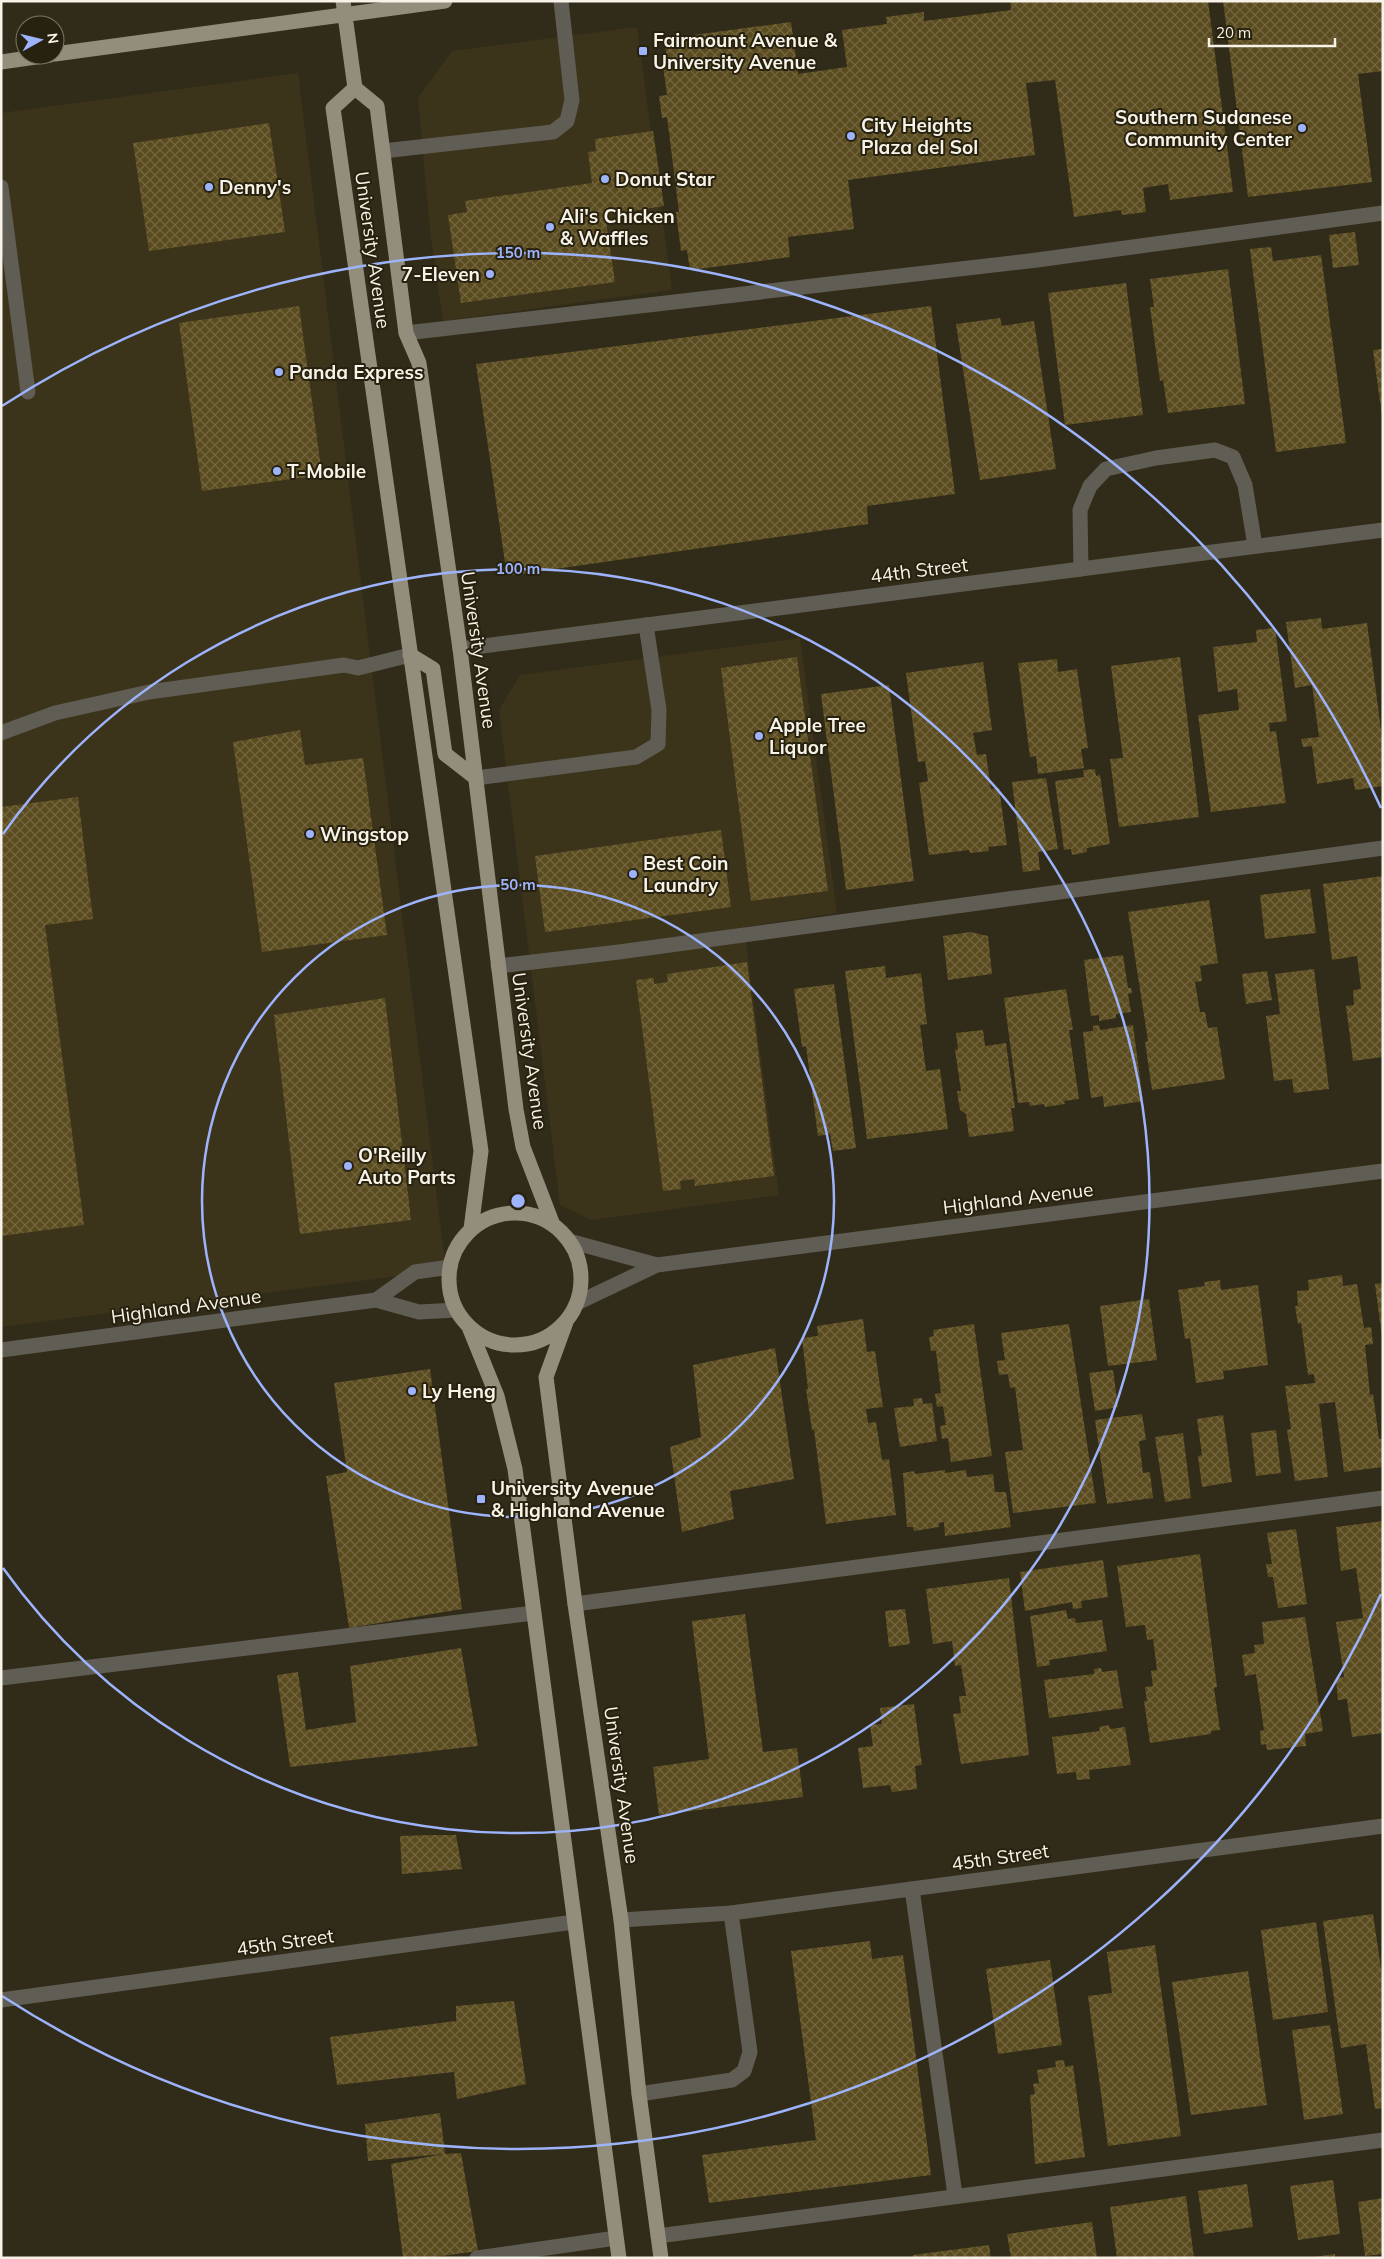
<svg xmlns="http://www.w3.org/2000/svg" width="1384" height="2259" font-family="Mulish,sans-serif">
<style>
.built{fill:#3c331b}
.building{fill:url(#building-cross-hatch)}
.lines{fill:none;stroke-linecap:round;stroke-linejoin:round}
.service{stroke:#605d54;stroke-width:15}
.minor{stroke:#605d54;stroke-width:15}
.primary{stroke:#938d7c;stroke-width:15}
.ring{fill:none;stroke:#9db4fd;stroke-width:2.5}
.poi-dot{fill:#9db4fd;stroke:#27210f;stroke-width:2}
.labels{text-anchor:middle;stroke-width:4;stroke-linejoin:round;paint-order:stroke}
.poi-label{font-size:19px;font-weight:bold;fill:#f7f3e8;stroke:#27210f;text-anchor:start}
.street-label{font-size:19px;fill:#f7f3e8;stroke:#27210f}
.centre{fill:#9db4fd;stroke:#27210f;stroke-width:2.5}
.ring-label{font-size:15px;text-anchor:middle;font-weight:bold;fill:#9db4fd;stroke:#27210f;stroke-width:4;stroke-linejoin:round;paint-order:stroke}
</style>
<defs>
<pattern id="building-cross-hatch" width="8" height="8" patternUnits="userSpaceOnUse" patternTransform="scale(1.25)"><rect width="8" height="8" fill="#5b4c1f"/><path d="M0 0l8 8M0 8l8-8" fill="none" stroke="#736640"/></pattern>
</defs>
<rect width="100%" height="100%" fill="#312b19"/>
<path class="built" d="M 637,27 L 672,290 L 443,321 L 430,230 L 418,98 L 452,51 Z
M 298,73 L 446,1270 L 1,1327 L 1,113 Z
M 800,638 L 837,913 L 744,927 L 779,1195 L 592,1220 L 560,1205 L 499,710 L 520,675 Z"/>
<path class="building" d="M 1010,1 L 1047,1 L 1047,3 L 1064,1 L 1208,1 L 1233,192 L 1170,200 L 1168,184 L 1143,188 L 1146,212 L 1122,215 L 1121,210 L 1074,217 L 1055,80 L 1026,83 L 1035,155 L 848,180 L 854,229 L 788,237 L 790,257 L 690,270 L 687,250 L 681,251 L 676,212 L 679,212 L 667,117 L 662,118 L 659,96 L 667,95 L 662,59 L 667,58 L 664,39 L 791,22 L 798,74 L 847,67 L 842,30 L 887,24 L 886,17 L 924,12 L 924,21 L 1011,10 Z
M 1223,1 L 1383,1 L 1383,71 L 1358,74 L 1372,182 L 1248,197 Z
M 269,123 L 285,232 L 149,251 L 133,143 Z
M 653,131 L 664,206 L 605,215 L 615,282 L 461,303 L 448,215 L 467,212 L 465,201 L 592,183 L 588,152 L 596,151 L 595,139 Z
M 1355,232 L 1359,265 L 1333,268 L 1329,235 Z
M 1271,247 L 1273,261 L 1321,255 L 1346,443 L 1276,452 L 1250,249 Z
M 1228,269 L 1245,404 L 1168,413 L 1163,380 L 1160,381 L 1150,307 L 1154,307 L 1150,279 Z
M 1126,283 L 1143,415 L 1065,425 L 1048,293 Z
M 299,306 L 322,475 L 202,491 L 179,323 Z
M 931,306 L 955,494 L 867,506 L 868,524 L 507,576 L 476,364 Z
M 1000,318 L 1002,326 L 1034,321 L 1056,469 L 980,480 L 956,324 Z
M 1383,349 L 1383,416 L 1382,416 L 1373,350 Z
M 1321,618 L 1322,629 L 1367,623 L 1383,745 L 1383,786 L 1355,790 L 1353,778 L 1317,784 L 1312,746 L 1303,747 L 1301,739 L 1319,737 L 1312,685 L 1295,688 L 1286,622 Z
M 1275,628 L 1287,721 L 1269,723 L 1270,732 L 1276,731 L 1286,803 L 1211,812 L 1198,715 L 1239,710 L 1237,689 L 1218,692 L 1213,647 L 1257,642 L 1256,630 Z
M 797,657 L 828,891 L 751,901 L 721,668 Z
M 1180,657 L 1199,817 L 1119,827 L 1110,759 L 1123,758 L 1111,666 Z
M 1057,659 L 1058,672 L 1077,669 L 1088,748 L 1081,749 L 1084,768 L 1038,774 L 1036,756 L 1030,757 L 1018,663 Z
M 983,662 L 992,730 L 973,733 L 977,755 L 986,754 L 991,789 L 999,788 L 1007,845 L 988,847 L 989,851 L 970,853 L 969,850 L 929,855 L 919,783 L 928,781 L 925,761 L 918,762 L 906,673 Z
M 889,685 L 914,881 L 846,890 L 821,694 Z
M 300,730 L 305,765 L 363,758 L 387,935 L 262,952 L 233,742 Z
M 1095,769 L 1096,776 L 1100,775 L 1110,844 L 1087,848 L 1087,852 L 1072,855 L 1071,849 L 1064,850 L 1055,781 L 1084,777 L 1083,770 Z
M 1046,778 L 1058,849 L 1038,852 L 1040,870 L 1023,872 L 1012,782 Z
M 78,797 L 93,919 L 45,925 L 84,1225 L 1,1236 L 1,807 Z
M 721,830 L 731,907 L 545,932 L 535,856 Z
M 1383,876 L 1383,1057 L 1353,1061 L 1346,1006 L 1354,1005 L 1353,990 L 1361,989 L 1357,956 L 1332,960 L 1323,884 Z
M 1310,889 L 1316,933 L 1265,939 L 1260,895 Z
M 1209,900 L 1218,963 L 1200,966 L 1202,981 L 1195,982 L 1200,1012 L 1205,1012 L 1208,1028 L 1217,1027 L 1225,1079 L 1152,1090 L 1145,1042 L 1148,1041 L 1128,912 Z
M 970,932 L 988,936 L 992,974 L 948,980 L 943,936 Z
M 1123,955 L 1128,988 L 1131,988 L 1132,993 L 1128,994 L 1131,1012 L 1116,1014 L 1116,1018 L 1099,1021 L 1099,1015 L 1091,1016 L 1084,960 Z
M 747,962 L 774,1176 L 695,1186 L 694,1179 L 680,1181 L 681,1189 L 663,1191 L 636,980 L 654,978 L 654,984 L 668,982 L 667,974 Z
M 885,966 L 886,978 L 921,973 L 927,1024 L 920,1025 L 926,1071 L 940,1069 L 948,1129 L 867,1139 L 845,971 Z
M 1314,969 L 1329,1089 L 1294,1093 L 1292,1079 L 1274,1081 L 1266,1016 L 1280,1014 L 1275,974 Z
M 1267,971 L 1272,1000 L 1246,1004 L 1242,974 Z
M 834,984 L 856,1148 L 833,1151 L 830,1134 L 818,1136 L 806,1046 L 802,1047 L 794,989 Z
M 1066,989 L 1073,1030 L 1069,1030 L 1079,1099 L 1064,1101 L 1065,1104 L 1045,1107 L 1044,1104 L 1030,1106 L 1029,1102 L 1018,1103 L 1004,998 Z
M 385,998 L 411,1220 L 300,1234 L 274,1015 Z
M 1099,1025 L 1100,1030 L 1133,1025 L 1143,1101 L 1104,1107 L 1103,1096 L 1091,1098 L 1083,1032 L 1093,1031 L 1093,1026 Z
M 983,1030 L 985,1046 L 1006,1043 L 1015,1108 L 1011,1108 L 1014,1131 L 969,1137 L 966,1114 L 960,1110 L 957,1091 L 961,1091 L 955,1050 L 958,1049 L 956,1033 Z
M 1342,1275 L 1343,1286 L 1357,1284 L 1364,1328 L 1371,1327 L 1373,1344 L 1365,1345 L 1370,1395 L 1373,1394 L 1379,1439 L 1383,1439 L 1382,1467 L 1344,1472 L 1335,1402 L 1319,1404 L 1328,1477 L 1295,1481 L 1287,1430 L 1291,1429 L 1285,1386 L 1315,1383 L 1314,1374 L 1308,1375 L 1301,1323 L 1298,1324 L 1295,1306 L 1298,1306 L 1297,1291 L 1309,1290 L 1308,1280 Z
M 1220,1280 L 1221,1290 L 1258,1285 L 1268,1365 L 1223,1371 L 1224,1379 L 1196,1383 L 1190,1338 L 1185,1339 L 1178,1290 L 1205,1286 L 1204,1282 Z
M 1383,1283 L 1383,1337 L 1382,1337 L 1375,1284 Z
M 1149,1299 L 1157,1360 L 1108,1366 L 1100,1306 Z
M 863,1319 L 867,1352 L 875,1351 L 883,1407 L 866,1409 L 868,1423 L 876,1422 L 882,1460 L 889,1459 L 896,1515 L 826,1524 L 814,1430 L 812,1430 L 806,1389 L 808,1389 L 802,1338 L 818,1336 L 817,1326 Z
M 974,1324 L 992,1456 L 951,1462 L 948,1438 L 942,1439 L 940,1426 L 946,1425 L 943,1406 L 937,1407 L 935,1394 L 941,1393 L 936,1351 L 931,1351 L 929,1337 L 934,1336 L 933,1330 Z
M 1069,1324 L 1096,1503 L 1013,1513 L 1005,1452 L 1023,1450 L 1015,1387 L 1010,1388 L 1008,1374 L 999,1375 L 997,1361 L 1005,1360 L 1001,1333 Z
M 775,1348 L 794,1479 L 730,1491 L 734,1519 L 682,1532 L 670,1447 L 701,1437 L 693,1365 Z
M 430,1369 L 462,1609 L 349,1628 L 326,1476 L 347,1472 L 334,1383 Z
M 1113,1370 L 1118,1407 L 1095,1411 L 1089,1373 Z
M 922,1398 L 923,1404 L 932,1403 L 937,1441 L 900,1447 L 894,1408 L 914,1406 L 913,1399 Z
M 1142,1414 L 1146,1440 L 1139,1441 L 1143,1473 L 1150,1472 L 1153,1498 L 1107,1504 L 1095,1420 Z
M 1223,1415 L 1232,1482 L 1202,1487 L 1198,1456 L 1202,1455 L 1197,1419 Z
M 1276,1430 L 1281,1473 L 1256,1476 L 1251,1433 Z
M 1183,1433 L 1191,1498 L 1165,1502 L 1155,1437 Z
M 945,1470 L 945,1473 L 966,1470 L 967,1477 L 993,1474 L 995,1492 L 1006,1492 L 1011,1527 L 945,1536 L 944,1522 L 939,1523 L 939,1527 L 914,1531 L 913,1527 L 907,1527 L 903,1473 L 914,1471 L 915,1474 Z
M 1383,1521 L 1383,1733 L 1352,1737 L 1347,1699 L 1338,1700 L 1336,1678 L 1344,1677 L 1336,1622 L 1363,1618 L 1356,1568 L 1341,1571 L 1336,1527 Z
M 1296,1529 L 1307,1604 L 1278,1608 L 1273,1577 L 1268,1577 L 1266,1564 L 1272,1564 L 1267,1533 Z
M 1200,1554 L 1217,1687 L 1214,1688 L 1220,1730 L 1211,1731 L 1211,1734 L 1150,1743 L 1144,1701 L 1147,1701 L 1145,1687 L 1153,1686 L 1151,1671 L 1157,1670 L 1153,1639 L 1147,1640 L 1145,1625 L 1126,1627 L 1117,1566 Z
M 1103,1560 L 1108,1597 L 1081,1601 L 1082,1608 L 1073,1609 L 1072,1602 L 1025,1611 L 1020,1572 Z
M 1009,1578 L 1029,1755 L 961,1764 L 953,1714 L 961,1713 L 959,1696 L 966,1696 L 961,1665 L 955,1666 L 952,1641 L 933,1644 L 926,1589 Z
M 905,1609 L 910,1644 L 889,1647 L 885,1611 Z
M 1066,1610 L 1068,1619 L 1075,1618 L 1076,1623 L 1102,1620 L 1107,1651 L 1049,1660 L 1050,1665 L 1037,1667 L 1030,1616 Z
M 745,1614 L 763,1752 L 797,1748 L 803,1797 L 659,1815 L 653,1767 L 709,1759 L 692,1621 Z
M 1305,1617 L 1323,1731 L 1305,1734 L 1306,1746 L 1267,1750 L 1266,1744 L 1261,1745 L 1260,1731 L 1264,1730 L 1256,1674 L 1245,1676 L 1242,1655 L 1255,1653 L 1254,1645 L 1264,1644 L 1262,1622 Z
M 461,1648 L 478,1746 L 290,1767 L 277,1675 L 298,1672 L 306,1730 L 356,1722 L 350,1666 Z
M 1101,1668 L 1102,1672 L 1117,1670 L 1123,1708 L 1049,1718 L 1044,1680 L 1094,1674 L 1094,1669 Z
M 914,1704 L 922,1765 L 915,1766 L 917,1789 L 892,1792 L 890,1785 L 863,1788 L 858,1748 L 873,1746 L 870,1725 L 882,1724 L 880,1708 Z
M 1109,1725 L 1110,1729 L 1125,1727 L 1131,1765 L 1089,1770 L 1090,1779 L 1077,1780 L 1076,1772 L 1057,1774 L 1052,1737 L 1100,1731 L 1099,1727 Z
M 430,1835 L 456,1835 L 462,1869 L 402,1874 L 400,1836 Z
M 1373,1914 L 1383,1982 L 1383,2108 L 1375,2109 L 1366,2044 L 1341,2048 L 1323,1921 Z
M 1316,1922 L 1328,2012 L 1273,2020 L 1261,1930 Z
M 870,1941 L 872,1959 L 903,1955 L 931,2175 L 709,2203 L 702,2155 L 816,2140 L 791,1951 Z
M 1155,1945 L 1181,2136 L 1108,2146 L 1088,1996 L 1112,1993 L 1107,1952 Z
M 1050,1960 L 1062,2045 L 998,2054 L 986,1969 Z
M 1248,1971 L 1267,2105 L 1191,2115 L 1172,1982 Z
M 514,2001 L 526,2084 L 457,2099 L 454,2072 L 337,2085 L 330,2037 L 456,2021 L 456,2006 Z
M 1330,2025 L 1343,2114 L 1304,2120 L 1292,2030 Z
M 1064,2060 L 1065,2067 L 1073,2065 L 1085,2157 L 1035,2164 L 1030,2095 L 1035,2094 L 1033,2084 L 1039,2083 L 1037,2070 L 1056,2067 L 1055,2061 Z
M 440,2113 L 445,2154 L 461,2153 L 478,2251 L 427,2258 L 403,2258 L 391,2164 L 443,2154 L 368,2161 L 365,2124 Z
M 1333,2180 L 1340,2234 L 1298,2240 L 1290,2186 Z
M 1247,2184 L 1253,2227 L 1204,2234 L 1198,2191 Z
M 1186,2196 L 1194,2258 L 1117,2258 L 1110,2207 Z
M 1383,2198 L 1383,2254 L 1365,2256 L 1358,2202 Z
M 1092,2222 L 1097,2258 L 1011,2258 L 1007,2234 Z
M 989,2245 L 991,2258 L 913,2258 L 913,2255 Z
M 1335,2254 L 1335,2258 L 1314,2258 L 1314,2257 Z"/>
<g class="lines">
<path class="service" d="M 383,151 L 553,132 L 567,121 L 572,100 L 561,1
M 1,187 L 28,392
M 406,333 L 1037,260 L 1383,213
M 1081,569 L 1080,510 L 1090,486 L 1106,469 L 1156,458 L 1215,450 L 1233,457 L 1245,485 L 1255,546
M 1,733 L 55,713 L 149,692 L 344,665 L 358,668 L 410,655
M 476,778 L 636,757 L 658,744 L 659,710 L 646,625
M 498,966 L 619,952 L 1383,848
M 575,1604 L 1383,1498
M 1,1678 L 534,1613
M 912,1889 L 955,2195
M 639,2094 L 732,2080 L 744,2071 L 750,2052 L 731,1913
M 658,2236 L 1383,2140
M 477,2258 L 616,2238"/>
<path class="minor" d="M 460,649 L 1383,530
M 569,1241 L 657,1265
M 376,1300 L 415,1272 L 450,1267
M 577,1303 L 657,1265 L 1383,1171
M 1,1350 L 376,1300 L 419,1312 L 456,1310
M 621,1920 L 731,1913 L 1383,1826
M 1,2000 L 574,1922"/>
<path class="primary" d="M 343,1 L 355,88 L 377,106 L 406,333 L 419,363 L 460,649 L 516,1109 L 523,1147 L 553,1225
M 55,54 L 445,1
M 1,62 L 50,55
M 355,88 L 333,108 L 481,1151 L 471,1229
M 410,655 L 433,669 L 445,754 L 476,778
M449 1279a66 66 0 1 1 132 0a66 66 0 1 1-132 0Z
M 566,1322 L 546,1377 L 575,1604 L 621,1920 L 639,2094 L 661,2258
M 469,1327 L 497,1396 L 515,1469 L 619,2258"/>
</g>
<g class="ring">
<circle cx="518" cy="1201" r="316"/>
<path d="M3 834A632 632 0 1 1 3 1568"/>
<path d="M1381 1594A948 948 0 0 1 2 1996M2 406A948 948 0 0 1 1381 808"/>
</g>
<g class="poi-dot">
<rect x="638" y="46" width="10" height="10" rx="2.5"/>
<circle cx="1302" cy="128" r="5"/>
<circle cx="851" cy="136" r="5"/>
<circle cx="605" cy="179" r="5"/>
<circle cx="209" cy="187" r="5"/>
<circle cx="550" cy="227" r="5"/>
<circle cx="490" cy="274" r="5"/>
<circle cx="279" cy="372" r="5"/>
<circle cx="277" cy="471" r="5"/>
<circle cx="759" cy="736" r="5"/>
<circle cx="310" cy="834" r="5"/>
<circle cx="633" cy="874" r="5"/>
<circle cx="348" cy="1166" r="5"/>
<circle cx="412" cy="1391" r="5"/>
<rect x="476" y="1494" width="10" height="10" rx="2.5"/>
</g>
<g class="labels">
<g class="poi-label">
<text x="653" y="47">Fairmount Avenue &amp;<tspan x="653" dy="22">University Avenue</tspan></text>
<text x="1292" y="124" text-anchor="end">Southern Sudanese<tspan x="1292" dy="22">Community Center</tspan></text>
<text x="861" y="132">City Heights<tspan x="861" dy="22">Plaza del Sol</tspan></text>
<text x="615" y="186">Donut Star</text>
<text x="219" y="194">Denny's</text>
<text x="560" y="223">Ali's Chicken<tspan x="560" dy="22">&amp; Waffles</tspan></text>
<text x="480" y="281" text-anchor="end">7-Eleven</text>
<text x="289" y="379">Panda Express</text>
<text x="287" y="478">T-Mobile</text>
<text x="769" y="732">Apple Tree<tspan x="769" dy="22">Liquor</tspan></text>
<text x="320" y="841">Wingstop</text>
<text x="643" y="870">Best Coin<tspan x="643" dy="22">Laundry</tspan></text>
<text x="358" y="1162">O'Reilly<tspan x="358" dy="22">Auto Parts</tspan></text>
<text x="422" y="1398">Ly Heng</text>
<text x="491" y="1495">University Avenue<tspan x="491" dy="22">&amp; Highland Avenue</tspan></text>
</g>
<g class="street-label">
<text transform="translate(373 250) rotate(82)" y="7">University Avenue</text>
<text transform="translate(919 570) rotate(-7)" y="7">44th Street</text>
<text transform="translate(479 650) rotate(82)" y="7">University Avenue</text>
<text transform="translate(530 1051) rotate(82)" y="7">University Avenue</text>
<text transform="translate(1018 1198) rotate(-7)" y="7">Highland Avenue</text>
<text transform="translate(186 1306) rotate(-8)" y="7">Highland Avenue</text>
<text transform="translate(622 1785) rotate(82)" y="7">University Avenue</text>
<text transform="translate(1000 1857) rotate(-8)" y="7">45th Street</text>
<text transform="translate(285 1942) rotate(-8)" y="7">45th Street</text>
</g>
</g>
<circle cx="518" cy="1201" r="8" class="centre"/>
<g class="ring-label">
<text x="518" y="258">150 m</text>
<text x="518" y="574">100 m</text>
<text x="518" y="890">50 m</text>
</g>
<rect width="1384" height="2259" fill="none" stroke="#f7f3e8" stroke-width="5"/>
<g transform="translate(40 40) rotate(82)"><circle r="24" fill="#27210f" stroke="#7a7566"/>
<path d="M0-4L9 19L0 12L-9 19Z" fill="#9db4fd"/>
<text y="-8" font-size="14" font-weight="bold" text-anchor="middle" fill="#f7f3e8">N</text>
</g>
<path d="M1209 38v8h126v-8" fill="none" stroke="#f7f3e8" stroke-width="2.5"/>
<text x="1216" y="38" font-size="15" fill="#f7f3e8" stroke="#27210f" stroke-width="4" paint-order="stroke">20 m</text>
</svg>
